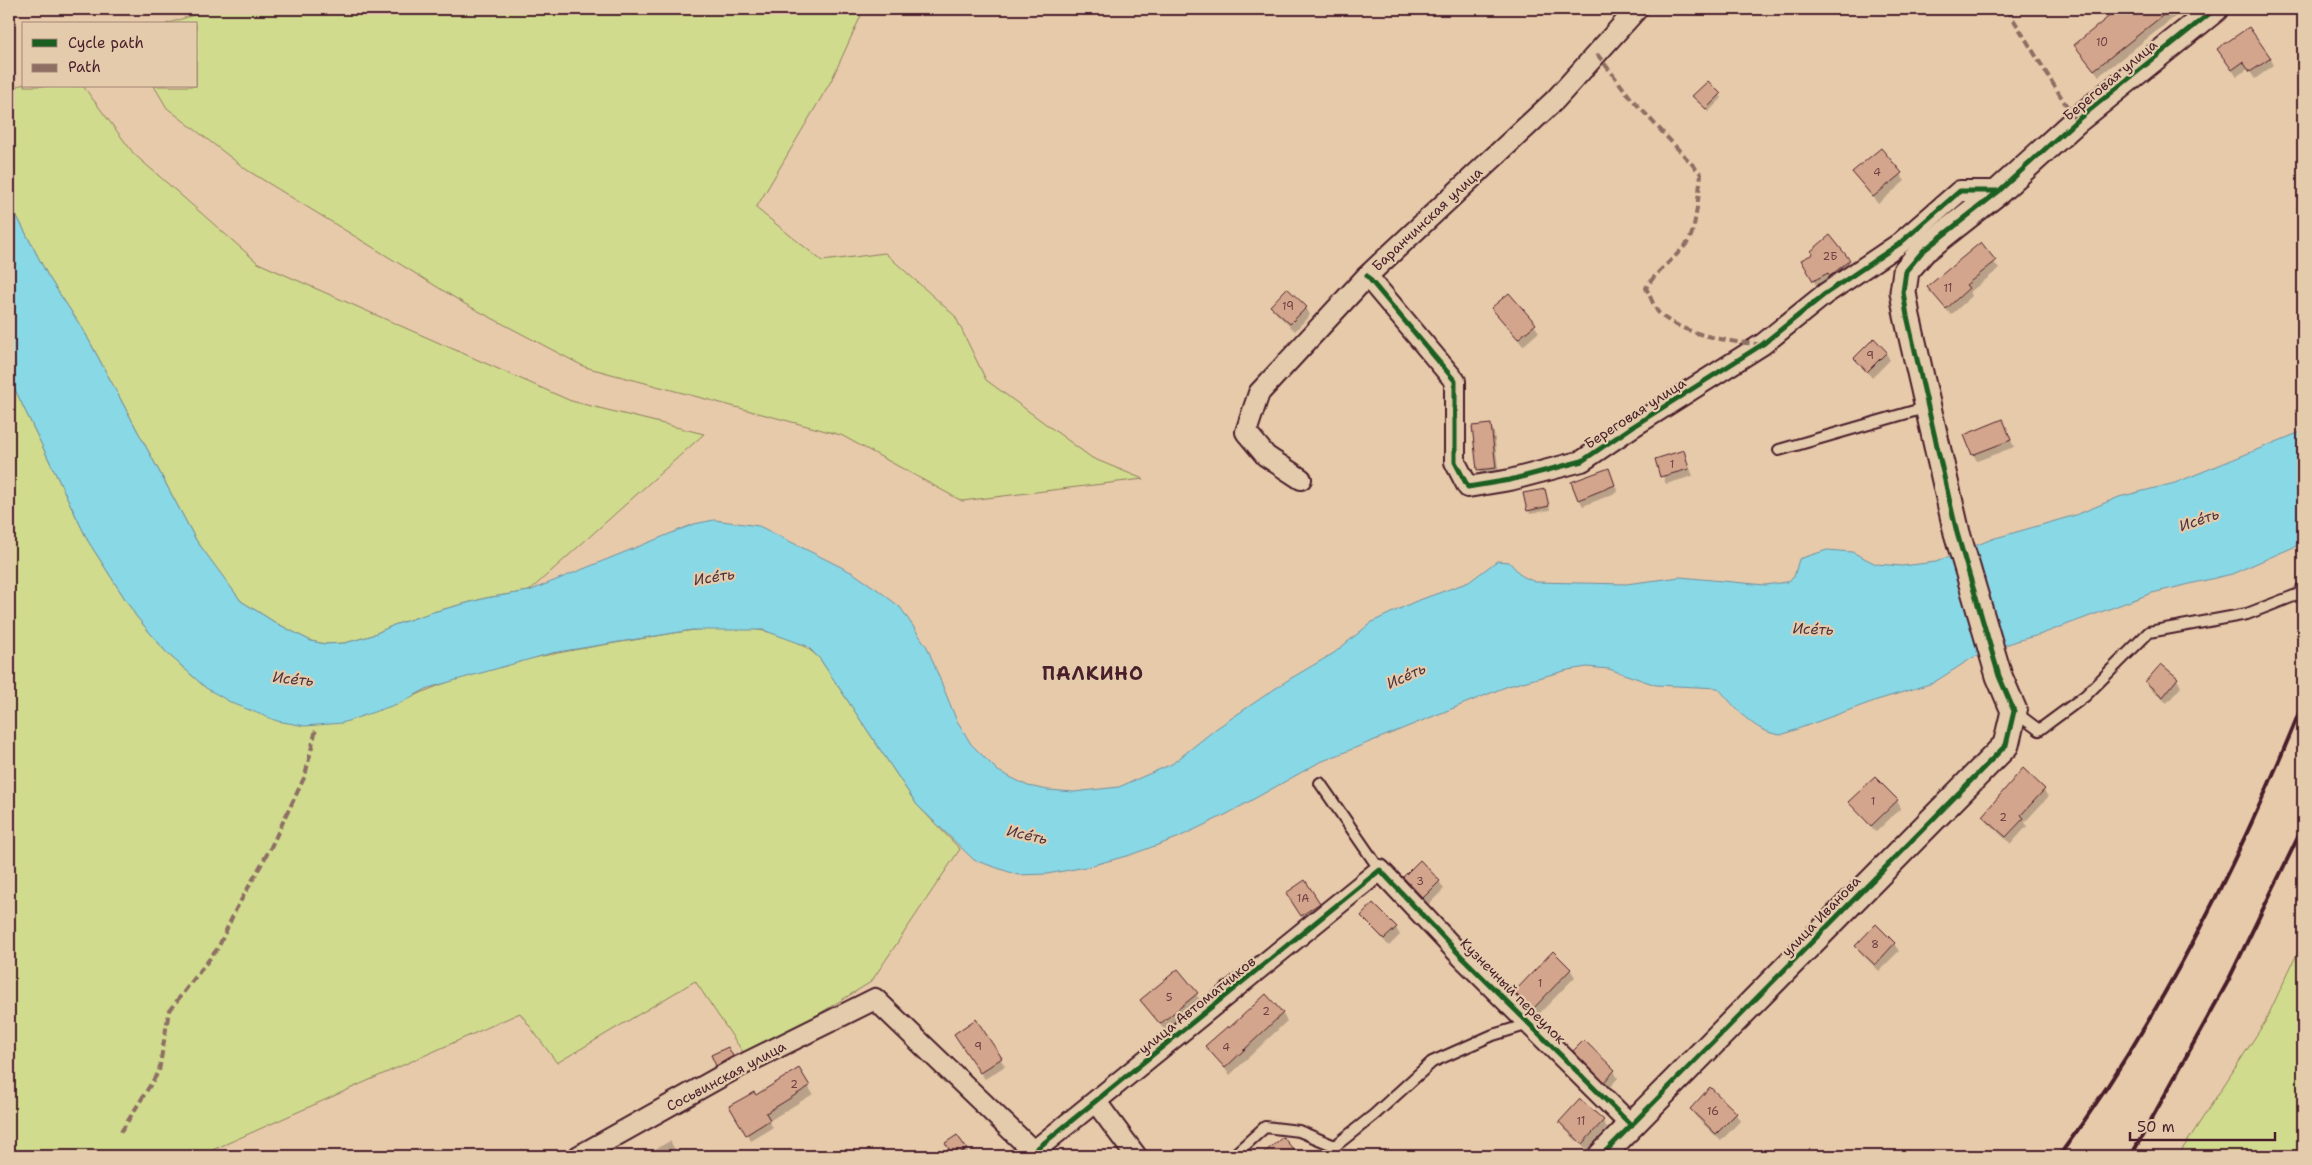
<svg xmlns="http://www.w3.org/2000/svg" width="2312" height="1165" font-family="'Shantell Sans',sans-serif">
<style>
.green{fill:#d0db8e;stroke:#8d7d5c}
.water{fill:#89d8e6;stroke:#708e9b}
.shadow{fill:#0003}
.building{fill:#d3a58c;stroke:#4a1f2b}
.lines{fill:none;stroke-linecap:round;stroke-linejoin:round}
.service-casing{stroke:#4a1f2b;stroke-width:14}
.minor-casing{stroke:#4a1f2b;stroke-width:24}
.tertiary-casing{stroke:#4a1f2b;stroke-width:29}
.service{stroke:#e3cbac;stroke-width:10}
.minor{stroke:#e3cbac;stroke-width:20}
.tertiary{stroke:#e3cbac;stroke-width:25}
.rail{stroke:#4a1f2b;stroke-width:4}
.quiet{stroke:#8d6e63;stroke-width:4;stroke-dasharray:8 4;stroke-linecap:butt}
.cycleway-casing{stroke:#e3cbac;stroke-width:8}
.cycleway{stroke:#1b5e20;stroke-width:5}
.labels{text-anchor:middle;stroke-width:4.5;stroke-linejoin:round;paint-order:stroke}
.number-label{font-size:11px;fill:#6c4043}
.street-label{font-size:14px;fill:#4a1f2b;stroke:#e3cbac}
.water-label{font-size:15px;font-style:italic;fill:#50323e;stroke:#e3cbac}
.district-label{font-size:19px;font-weight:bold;letter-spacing:1px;fill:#4a1f2b;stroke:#e3cbac}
</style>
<rect width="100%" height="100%" fill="#e7caaa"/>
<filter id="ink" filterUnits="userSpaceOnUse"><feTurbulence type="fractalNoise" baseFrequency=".02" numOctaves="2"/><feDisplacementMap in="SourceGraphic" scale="10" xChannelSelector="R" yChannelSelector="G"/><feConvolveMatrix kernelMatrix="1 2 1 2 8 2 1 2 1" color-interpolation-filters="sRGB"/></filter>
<g filter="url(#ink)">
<path class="green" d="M 212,9 L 864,9 L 831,81 L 756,208 L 822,261 L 885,253 L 955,316 L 986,380 L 1092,458 L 1143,479 L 962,501 L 841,435 L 585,367 L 465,304 L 247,170 L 167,108 L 154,86 L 196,86 L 196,24 L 166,24 Z
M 24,84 L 24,86 L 83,86 L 134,154 L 258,263 L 571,401 L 704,434 L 529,591 L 486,598 L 433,612 L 394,625 L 370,636 L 345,643 L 325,644 L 311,641 L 276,623 L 241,601 L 217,569 L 196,540 L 84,331 L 48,276 L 9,201 L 9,89 Z
M 9,377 L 88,541 L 136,616 L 166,652 L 206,688 L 400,703 C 473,665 559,652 640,639 C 679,632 724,623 764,631 C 787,635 804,643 820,659 L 917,805 L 960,849 L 871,982 L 747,1058 L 695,981 L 557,1063 L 520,1013 L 199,1156 L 9,1156 Z
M 2303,941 L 2303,1156 L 2178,1156 L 2265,1022 Z"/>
<path class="water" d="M 9,201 L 48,276 L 84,331 L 196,540 L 241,601 L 276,623 L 311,641 L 325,644 L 345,643 L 370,636 L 394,625 L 433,612 L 486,598 L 529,591 L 694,524 L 714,520 L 759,526 L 853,573 L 878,590 L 900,607 L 927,647 L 956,719 L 971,744 L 998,771 L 1028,786 L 1048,790 L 1074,792 L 1119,787 L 1172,764 L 1217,728 L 1288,680 L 1334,653 L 1372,622 L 1414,602 L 1469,582 L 1497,561 L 1509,562 L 1522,576 L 1535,582 L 1626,584 L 1680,577 L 1765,585 L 1787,582 L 1794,577 L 1799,559 L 1827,550 L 1852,552 L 1876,564 L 1902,566 L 1936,562 L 1992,539 L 2076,515 L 2119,497 L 2175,483 L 2303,431 L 2303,543 L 2232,574 L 2152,593 L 2039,635 L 2016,641 L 1972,658 L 1933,683 L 1877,700 L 1781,735 C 1753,732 1736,708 1718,688 L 1656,685 L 1609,669 L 1587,667 L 1568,670 L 1508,686 L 1318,763 L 1227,814 L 1177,838 L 1130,855 L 1086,867 L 1047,874 L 1018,875 L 974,860 L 917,805 L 820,659 L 807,646 L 763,630 L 692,630 L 552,653 L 428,688 L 400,703 L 342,723 L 305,726 L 277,721 L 232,703 L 206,688 L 166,652 L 136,616 L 88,541 L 9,377 Z"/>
<path class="shadow" d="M 2125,9 L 2172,9 L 2176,16 L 2099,76 L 2075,45 Z
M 2218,50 L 2270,58 L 2274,65 L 2255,79 L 2248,69 L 2237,76 Z
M 1720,95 L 1722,98 L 1708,112 L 1696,99 Z
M 1881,149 L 1905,181 L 1878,204 L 1853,172 Z
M 1981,244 L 1999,269 L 1970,292 L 1972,296 L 1951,315 L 1928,287 Z
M 1803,261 L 1849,261 L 1852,267 L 1817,287 Z
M 1272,306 L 1306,307 L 1310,315 L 1295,331 L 1276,313 Z
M 1493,309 L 1534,325 L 1539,332 L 1523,346 Z
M 1886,353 L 1890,360 L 1872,378 L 1855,358 Z
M 2003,421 L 2014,447 L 1977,461 L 1973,454 Z
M 1490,425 L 1494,432 L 1499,475 L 1482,477 L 1478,469 Z
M 1684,452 L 1693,476 L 1666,484 L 1657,460 Z
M 1608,469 L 1618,492 L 1583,506 L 1579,499 Z
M 1546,493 L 1550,510 L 1530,514 L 1525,494 Z
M 2161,666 L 2177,679 L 2181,687 L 2167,703 L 2151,690 L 2147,682 Z
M 2023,770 L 2044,790 L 2048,797 L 2025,822 L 2027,826 L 2011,844 L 1988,823 L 1984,816 Z
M 1897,801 L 1901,808 L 1876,832 L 1850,802 Z
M 1404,877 L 1439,881 L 1444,889 L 1428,905 Z
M 1305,882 L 1323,911 L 1306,923 L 1292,901 Z
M 1362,916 L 1396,928 L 1400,935 L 1389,946 Z
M 1894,944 L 1899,951 L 1879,971 L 1861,953 L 1856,946 Z
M 1570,969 L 1575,977 L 1537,1016 L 1515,992 Z
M 1178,971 L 1201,1001 L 1165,1031 L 1141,1000 Z
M 1282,1013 L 1287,1021 L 1230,1075 L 1206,1046 L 1229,1029 Z
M 975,1021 L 1005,1066 L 985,1079 L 959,1041 Z
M 1584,1042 L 1614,1071 L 1618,1078 L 1609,1088 L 1579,1058 L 1575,1051 Z
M 728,1049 L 733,1060 L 718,1068 L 712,1056 Z
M 798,1070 L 813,1094 L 769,1121 L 773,1128 L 751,1141 L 731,1107 L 755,1097 Z
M 1691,1109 L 1736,1114 L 1740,1121 L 1721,1141 L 1695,1116 Z
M 1603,1121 L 1607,1128 L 1587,1150 L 1565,1130 L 1560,1123 Z
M 670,1141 L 679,1156 L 655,1156 L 652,1151 Z
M 946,1144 L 966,1149 L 968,1152 L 962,1156 L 955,1156 Z
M 522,1149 L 526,1156 L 511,1156 Z"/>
<path class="building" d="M 2118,9 L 2171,9 L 2094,70 L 2074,45 Z
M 2249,27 L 2271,58 L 2250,72 L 2243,62 L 2232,70 L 2217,49 Z
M 1708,81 L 1721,94 L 1706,109 L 1692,96 Z
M 1881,148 L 1902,173 L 1873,197 L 1852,172 Z
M 1830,235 L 1850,260 L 1830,276 L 1828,273 L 1813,281 L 1801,260 L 1813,254 L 1811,251 Z
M 1981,242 L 1996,261 L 1966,285 L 1969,288 L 1946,309 L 1927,287 Z
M 1287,288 L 1307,307 L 1290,324 L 1270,306 Z
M 1509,293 L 1536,324 L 1518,339 L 1491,308 Z
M 1874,338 L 1887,352 L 1867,372 L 1854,358 Z
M 2003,419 L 2011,440 L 1972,455 L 1964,435 Z
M 1491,424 L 1496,468 L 1477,470 L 1472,426 Z
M 1684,450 L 1689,469 L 1660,477 L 1655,459 Z
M 1609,468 L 1615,485 L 1578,500 L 1571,482 Z
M 1545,489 L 1549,506 L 1527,511 L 1523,493 Z
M 2161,664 L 2178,678 L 2163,697 L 2145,682 Z
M 2023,768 L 2045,789 L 2021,815 L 2024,818 L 2006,837 L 1982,816 Z
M 1875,777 L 1898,800 L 1871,826 L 1848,802 Z
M 1420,860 L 1440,881 L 1423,898 L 1403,877 Z
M 1305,880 L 1320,903 L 1301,916 L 1286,893 Z
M 1373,903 L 1397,927 L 1384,939 L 1361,916 Z
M 1876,924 L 1895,943 L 1875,965 L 1855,946 Z
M 1553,951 L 1571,969 L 1532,1010 L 1514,992 Z
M 1178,969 L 1198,993 L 1160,1024 L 1140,1000 Z
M 1266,994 L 1283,1013 L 1225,1068 L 1205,1046 L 1228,1026 L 1229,1028 Z
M 976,1019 L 1002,1058 L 980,1073 L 954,1034 Z
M 1584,1040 L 1615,1070 L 1604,1082 L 1573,1051 Z
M 728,1047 L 733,1056 L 716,1066 L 711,1055 Z
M 799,1068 L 810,1086 L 766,1113 L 770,1120 L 746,1135 L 729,1106 L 754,1092 L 756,1095 Z
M 1710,1087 L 1737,1113 L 1716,1134 L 1690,1109 Z
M 1580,1099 L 1604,1120 L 1582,1144 L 1559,1122 Z
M 957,1135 L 967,1149 L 954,1156 L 945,1143 Z
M 1283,1137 L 1299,1156 L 1260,1156 Z"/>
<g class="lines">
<defs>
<path id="service" d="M 1779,450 L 1928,407
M 2015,712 L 2039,730 L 2085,696 L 2149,632 L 2247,614 L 2299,594 L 2303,587
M 1320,783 L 1380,870
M 1233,1156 L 1265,1127 L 1299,1131 L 1335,1146 L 1374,1115 L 1432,1062 L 1493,1035 L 1529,1024"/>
<path id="minor" d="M 1367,276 L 1455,381 L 1455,462 L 1468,487 L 1510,480 L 1582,461 L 1632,427 L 1763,344 L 1825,294 L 1899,244 L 1960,191 L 1999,191
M 1301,479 L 1266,456 L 1246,432 L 1259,393 L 1367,276 L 1555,100 L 1637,9
M 1096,1102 L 1136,1156
M 579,1156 L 738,1067 L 875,999 L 1034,1152
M 1028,1156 L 1380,870 L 1462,957 L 1632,1126"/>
<path id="tertiary" d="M 1601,1156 L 2006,745 L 2014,711 L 1999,676 L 1957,533 L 1907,316 L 1903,292 L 1906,271 L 1923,251 L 1999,191 L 2076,121 L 2215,9"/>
</defs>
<use href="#service" class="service-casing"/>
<use href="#minor" class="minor-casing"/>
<use href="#tertiary" class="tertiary-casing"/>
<use href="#service" class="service"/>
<use href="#minor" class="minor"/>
<use href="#tertiary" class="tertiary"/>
<path class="rail" d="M 2059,1156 C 2161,1018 2239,862 2303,703
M 2131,1156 L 2227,983 L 2303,827"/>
<path class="quiet" d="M 2007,9 L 2076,121
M 1597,54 L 1630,97 L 1701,174 C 1699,189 1696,231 1688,242 C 1675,259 1657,270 1646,288 C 1650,295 1653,305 1658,312 C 1677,333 1732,343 1759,344
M 121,1132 L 159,1071 L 169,1011 L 218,948 L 235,911 L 270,849 L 305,776 L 316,729"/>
<defs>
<path id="cycleway" d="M 1367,276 L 1455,381 L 1455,462 L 1468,487 L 1510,480 L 1582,461 L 1632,427 L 1763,344 L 1825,294 L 1899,244 L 1960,191 L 1999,191
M 1028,1156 L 1380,870 L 1462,957 L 1632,1126
M 1601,1156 L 2006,745 L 2014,711 L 1999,676 L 1957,533 L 1907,316 L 1903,292 L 1906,271 L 1923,251 L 1999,191 L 2076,121 L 2215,9"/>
</defs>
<use href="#cycleway" class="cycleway-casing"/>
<use href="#cycleway" class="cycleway"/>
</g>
</g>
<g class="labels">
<g class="number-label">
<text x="2102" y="46">10</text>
<text x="1877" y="176">4</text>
<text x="1830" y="260">2Б</text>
<text x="1948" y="292">11</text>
<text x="1288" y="310">19</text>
<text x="1870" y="359">9</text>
<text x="1672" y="468">1</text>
<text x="1873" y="805">1</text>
<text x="2003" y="821">2</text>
<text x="1420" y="885">3</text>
<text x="1303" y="902">1А</text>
<text x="1875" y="948">8</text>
<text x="1540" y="987">1</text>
<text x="1169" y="1001">5</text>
<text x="1266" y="1015">2</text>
<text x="978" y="1050">9</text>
<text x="1226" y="1051">4</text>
<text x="794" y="1088">2</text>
<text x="1713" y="1115">16</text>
<text x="1581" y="1125">11</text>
</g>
<g class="street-label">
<text transform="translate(2110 80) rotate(-40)" y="5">Береговая улица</text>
<text transform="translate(1427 219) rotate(-43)" y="5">Баранчинская улица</text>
<text transform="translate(1635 413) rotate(-33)" y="5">Береговая улица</text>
<text transform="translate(1821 916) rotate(-46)" y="5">улица Иванова</text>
<text transform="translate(1513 991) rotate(45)" y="5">Кузнечный переулок</text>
<text transform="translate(1197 1005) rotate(-39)" y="5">улица Автоматчиков</text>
<text transform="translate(726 1076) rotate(-28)" y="5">Сосьвинская улица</text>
</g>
<g class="water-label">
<text transform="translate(2199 520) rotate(-19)" y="5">Исе́ть</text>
<text transform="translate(714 577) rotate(-9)" y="5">Исе́ть</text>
<text transform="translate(1813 629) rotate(2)" y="5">Исе́ть</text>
<text transform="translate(1406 676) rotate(-24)" y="5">Исе́ть</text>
<text transform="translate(293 679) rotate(6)" y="5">Исе́ть</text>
<text transform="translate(1027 835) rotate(13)" y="5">Исе́ть</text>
</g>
<g class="district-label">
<text x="1093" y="680">ПАЛКИНО</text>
</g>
</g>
<rect width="2312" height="1165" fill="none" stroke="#e3cbac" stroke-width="30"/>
<rect x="15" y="15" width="2282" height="1135" fill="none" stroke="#4a1f2b" stroke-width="2" filter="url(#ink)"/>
<rect x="22" y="22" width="175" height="65" fill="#e3cbac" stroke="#a68678"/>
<rect x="32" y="39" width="25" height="8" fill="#1b5e20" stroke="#a68678"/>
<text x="68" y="48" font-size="15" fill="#4a1f2b">Cycle path</text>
<rect x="32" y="64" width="25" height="8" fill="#8d6e63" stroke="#a68678"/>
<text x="68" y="72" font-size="15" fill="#4a1f2b">Path</text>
<path d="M2130 1132v8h145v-8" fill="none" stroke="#4a1f2b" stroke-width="2.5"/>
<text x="2137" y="1132" font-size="15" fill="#4a1f2b" stroke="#e3cbac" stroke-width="4" paint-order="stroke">50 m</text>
</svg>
